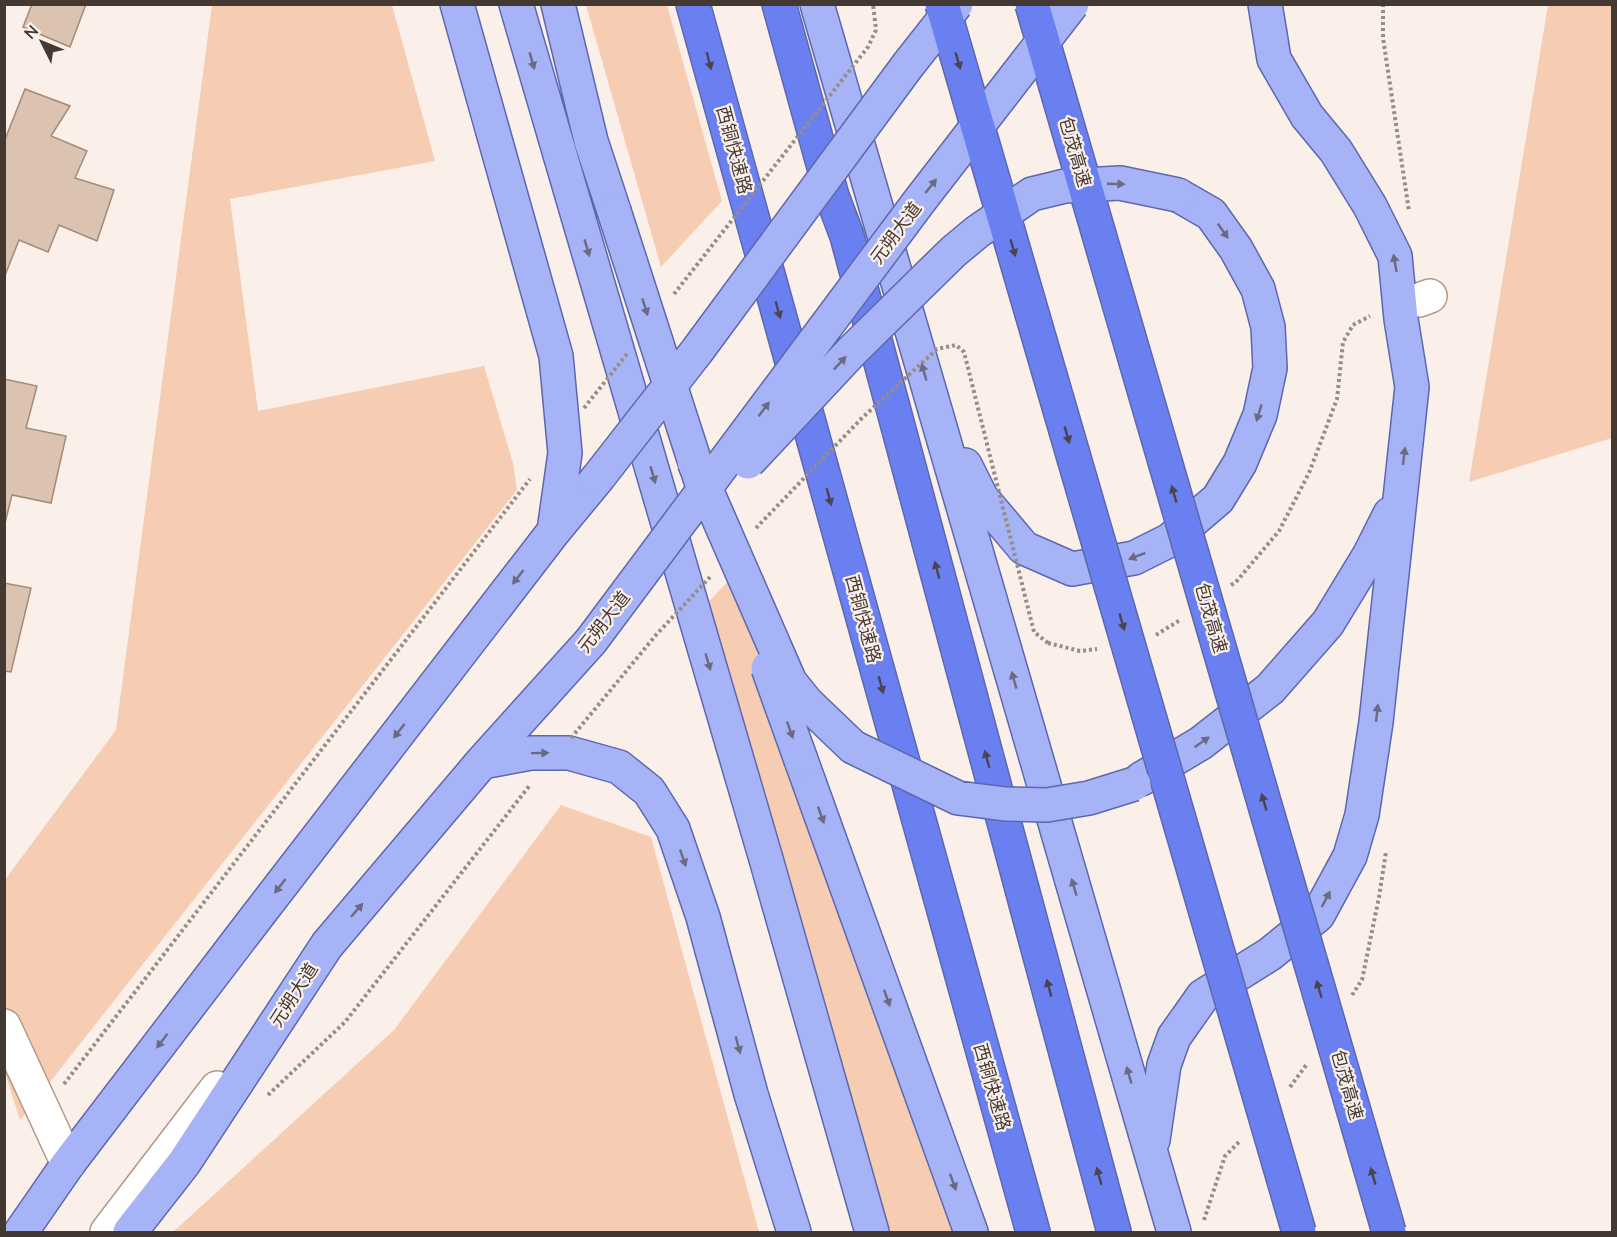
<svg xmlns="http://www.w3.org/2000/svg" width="1617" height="1237" font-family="'Nunito Sans','Noto Sans SC',sans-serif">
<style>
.green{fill:#f6cdb2}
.building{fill:#dcc2b0;stroke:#a38a79;stroke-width:1.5}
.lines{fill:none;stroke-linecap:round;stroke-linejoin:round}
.street-casing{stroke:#b29988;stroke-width:36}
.secondary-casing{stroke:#b29988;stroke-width:36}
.primary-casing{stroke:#5d67ae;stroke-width:36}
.highway-casing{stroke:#5d67ae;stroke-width:36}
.path{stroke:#988d86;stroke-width:4;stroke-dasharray:3 3;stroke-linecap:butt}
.street{stroke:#fff;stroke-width:33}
.secondary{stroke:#fff;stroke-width:33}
.primary{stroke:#a6b3f7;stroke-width:33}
.highway{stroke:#6a80f1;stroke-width:33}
.primary-bridge-casing{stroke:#5d67ae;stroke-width:36;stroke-linecap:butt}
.highway-bridge-casing{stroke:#5d67ae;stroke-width:36;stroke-linecap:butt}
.path-bridge{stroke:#988d86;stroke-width:4;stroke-dasharray:3 3;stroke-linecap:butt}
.primary-bridge{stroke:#a6b3f7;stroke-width:33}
.highway-bridge{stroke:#6a80f1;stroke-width:33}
.oneway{fill:#6b6a81}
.oneway2{fill:#4a444f}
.labels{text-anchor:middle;stroke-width:4.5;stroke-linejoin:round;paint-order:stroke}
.street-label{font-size:18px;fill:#443932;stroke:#fbf0e9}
</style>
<rect width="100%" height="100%" fill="#fbf0e9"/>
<path class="green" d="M 212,5 L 392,5 L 435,161 L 230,199 L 258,411 L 484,366 L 513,463 L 517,490 L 20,1120 L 5,1073 L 4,881 L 116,730 Z
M 586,5 L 667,5 L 722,201 L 661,267 Z
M 1548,5 L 1612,5 L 1612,438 L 1469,482 Z
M 731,578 L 846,855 L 969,1232 L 890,1232 L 702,609 Z
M 561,805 L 651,837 L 759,1232 L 173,1232 L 394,1030 Z"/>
<path class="building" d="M 32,4 L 86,4 L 70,47 L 23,27 Z
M 25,89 L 70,106 L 51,136 L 87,151 L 75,178 L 114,190 L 97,241 L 59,225 L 48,252 L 19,240 L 4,278 L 4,142 Z
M 4,379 L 37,386 L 26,428 L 66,436 L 51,503 L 12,495 L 4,527 Z
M 4,583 L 31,588 L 11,672 L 4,671 Z"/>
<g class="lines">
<defs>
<path id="street" d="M 1419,300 L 1430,296
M 4,1026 L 68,1164"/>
<path id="secondary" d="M 107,1232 L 217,1088"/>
<path id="primary" d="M 457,4 L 556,356 L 565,453 L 554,531
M 516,4 L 766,859 L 872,1232
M 558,4 L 591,141 L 614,211
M 817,4 L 1174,1232
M 965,465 L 981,497 L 1024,548 L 1072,569 L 1134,558 L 1170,540 L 1218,499 L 1240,463 L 1260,415 L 1270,368 L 1268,327 L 1258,289 L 1236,249 L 1211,214 L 1178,195
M 801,760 L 971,1232
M 482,762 L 531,753 L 569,753 L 619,767 L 649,791 L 673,829 L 703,917 L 751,1094 L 794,1232
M 1141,779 L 1201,743 L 1270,689 L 1328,623 L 1370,554 L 1390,514
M 1153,1140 L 1164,1065 L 1174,1037 L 1203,996 L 1270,954 L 1318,915 L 1350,856 L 1362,815 L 1376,722 L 1412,387 L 1401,319 L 1395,256 L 1370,206 L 1336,151 L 1307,116 L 1274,59 L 1265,4
M 21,1232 L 68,1164 L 255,919 L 554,531 L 597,479
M 130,1232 L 184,1163 L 327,945 L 482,762 L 591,641"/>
<path id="highway" d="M 693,4 L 1033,1232
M 779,4 L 832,196 L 847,236 L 1114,1232"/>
</defs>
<use href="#street" class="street-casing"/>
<use href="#secondary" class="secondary-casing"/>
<use href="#primary" class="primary-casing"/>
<use href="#highway" class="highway-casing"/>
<path class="path" d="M 1383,4 L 1383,38 L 1409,211
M 1231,585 L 1236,582 L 1279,531 L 1309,473 L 1337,399 L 1343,342 L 1353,325 L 1370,316
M 1156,635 L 1180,620
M 1048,643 L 1080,651 L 1097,649
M 1352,995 L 1362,980 L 1379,897 L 1386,852
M 64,1084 L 530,479
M 1290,1087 L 1307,1064
M 268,1095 L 345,1022 L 530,785
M 1204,1220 L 1225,1156 L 1240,1141"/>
<use href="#street" class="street"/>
<use href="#secondary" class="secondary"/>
<use href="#primary" class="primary"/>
<use href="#highway" class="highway"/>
<defs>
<path id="primary-bridge" d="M 614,211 L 701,481
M 694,462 L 790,682 L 807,703 L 853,747 L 958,798 L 1005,804 L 1047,805 L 1089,798 L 1134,784
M 748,462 L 852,351 L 953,252 L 977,232 L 1032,194 L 1065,186 L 1120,183 L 1178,195
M 597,479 L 697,351 L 908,65 L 956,4
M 591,641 L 921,199 L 1072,4
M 768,668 L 801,760"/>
<path id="highway-bridge" d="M 942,4 L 1299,1232
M 1032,4 L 1389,1232"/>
</defs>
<use href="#primary-bridge" class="primary-bridge-casing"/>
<use href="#highway-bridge" class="highway-bridge-casing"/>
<path class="path-bridge" d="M 674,294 L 868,47 L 876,30 L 873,4
M 584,408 L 627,354
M 756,528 L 862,418 L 937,349 L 956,345 L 964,352 L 1034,632 L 1048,643
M 571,738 L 656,635 L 710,577"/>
<use href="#primary-bridge" class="primary-bridge"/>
<use href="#highway-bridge" class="highway-bridge"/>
</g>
<defs><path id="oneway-solid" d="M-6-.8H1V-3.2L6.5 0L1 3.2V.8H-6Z" transform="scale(1.5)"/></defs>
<g class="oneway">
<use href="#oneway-solid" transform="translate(532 61) rotate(74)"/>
<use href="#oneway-solid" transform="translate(1116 184) rotate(2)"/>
<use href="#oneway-solid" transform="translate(931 186) rotate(-52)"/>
<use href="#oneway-solid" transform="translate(1223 231) rotate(55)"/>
<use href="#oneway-solid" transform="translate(587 248) rotate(74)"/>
<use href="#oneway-solid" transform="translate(1395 263) rotate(-100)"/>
<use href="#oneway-solid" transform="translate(645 307) rotate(72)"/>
<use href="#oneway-solid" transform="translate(840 363) rotate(-47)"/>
<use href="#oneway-solid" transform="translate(924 372) rotate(-106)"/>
<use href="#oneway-solid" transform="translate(764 409) rotate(-53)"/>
<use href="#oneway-solid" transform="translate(1259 413) rotate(107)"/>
<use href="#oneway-solid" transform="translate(1404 456) rotate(-83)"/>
<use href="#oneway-solid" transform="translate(653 475) rotate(74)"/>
<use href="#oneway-solid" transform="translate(1137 556) rotate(159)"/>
<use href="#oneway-solid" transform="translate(518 577) rotate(128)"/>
<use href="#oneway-solid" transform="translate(708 662) rotate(74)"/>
<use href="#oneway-solid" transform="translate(1014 680) rotate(-106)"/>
<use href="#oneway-solid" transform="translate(1377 713) rotate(-84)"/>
<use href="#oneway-solid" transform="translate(790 730) rotate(70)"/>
<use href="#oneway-solid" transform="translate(399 731) rotate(128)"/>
<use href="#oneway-solid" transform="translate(1202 742) rotate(-35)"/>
<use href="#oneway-solid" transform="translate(540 753) rotate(-1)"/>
<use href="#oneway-solid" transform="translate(821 815) rotate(70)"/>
<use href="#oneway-solid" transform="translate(683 858) rotate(71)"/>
<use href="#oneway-solid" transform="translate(280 886) rotate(128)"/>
<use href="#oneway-solid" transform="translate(1074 887) rotate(-106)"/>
<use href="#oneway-solid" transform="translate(1326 899) rotate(-62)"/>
<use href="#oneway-solid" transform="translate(357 910) rotate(-49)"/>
<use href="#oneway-solid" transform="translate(887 998) rotate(70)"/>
<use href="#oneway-solid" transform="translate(162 1041) rotate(127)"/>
<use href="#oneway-solid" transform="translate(738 1045) rotate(75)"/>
<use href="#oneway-solid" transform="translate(1129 1075) rotate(-106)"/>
<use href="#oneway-solid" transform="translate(953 1182) rotate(70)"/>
</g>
<g class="oneway2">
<use href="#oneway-solid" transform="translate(709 61) rotate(75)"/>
<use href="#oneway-solid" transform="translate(958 61) rotate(74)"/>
<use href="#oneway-solid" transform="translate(1013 248) rotate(74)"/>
<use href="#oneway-solid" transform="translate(778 310) rotate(75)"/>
<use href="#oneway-solid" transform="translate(1067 435) rotate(74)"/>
<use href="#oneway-solid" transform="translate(1174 494) rotate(-106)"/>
<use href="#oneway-solid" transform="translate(829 497) rotate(75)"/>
<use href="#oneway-solid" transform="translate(937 570) rotate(-105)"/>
<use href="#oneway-solid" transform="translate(1122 622) rotate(74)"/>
<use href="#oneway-solid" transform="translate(881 685) rotate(75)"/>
<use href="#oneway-solid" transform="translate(987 759) rotate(-105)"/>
<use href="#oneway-solid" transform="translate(1264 802) rotate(-106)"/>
<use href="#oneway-solid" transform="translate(1049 988) rotate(-105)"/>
<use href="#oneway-solid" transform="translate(1319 989) rotate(-106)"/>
<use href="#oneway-solid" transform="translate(1099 1176) rotate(-105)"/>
<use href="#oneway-solid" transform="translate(1373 1176) rotate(-106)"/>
</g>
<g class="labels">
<g class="street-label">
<text transform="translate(734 150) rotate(75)" y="6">西铜快速路</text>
<text transform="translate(1075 152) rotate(74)" y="6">包茂高速</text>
<text transform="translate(896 233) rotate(-53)" y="6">元朔大道</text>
<text transform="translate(1211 618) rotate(74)" y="6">包茂高速</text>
<text transform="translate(863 619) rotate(75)" y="6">西铜快速路</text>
<text transform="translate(604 622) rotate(-52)" y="6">元朔大道</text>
<text transform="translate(294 995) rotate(-57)" y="6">元朔大道</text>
<text transform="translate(1347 1085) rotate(74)" y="6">包茂高速</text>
<text transform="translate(992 1087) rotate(74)" y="6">西铜快速路</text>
</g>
</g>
<rect width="1617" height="1237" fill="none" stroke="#443932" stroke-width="12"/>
<g transform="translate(42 42) rotate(313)" stroke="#fbf0e9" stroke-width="4.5" paint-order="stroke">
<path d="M0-4.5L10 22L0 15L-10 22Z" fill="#443932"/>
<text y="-9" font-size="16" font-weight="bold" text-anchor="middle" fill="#443932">N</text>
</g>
</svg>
